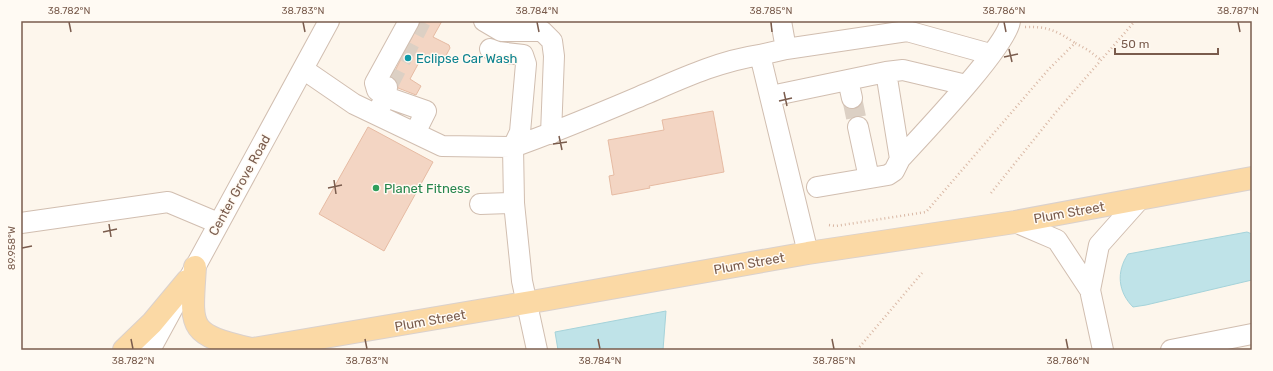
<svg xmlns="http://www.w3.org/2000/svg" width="1273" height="371" font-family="Rubik,sans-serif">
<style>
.water{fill:#bfe3e8;stroke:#a5d3da}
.building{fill:#f3d5c3;stroke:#e6bba3}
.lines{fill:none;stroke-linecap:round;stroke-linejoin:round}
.minor-tunnel{stroke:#dcd0c4;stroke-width:20;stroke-dasharray:20 10;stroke-linecap:butt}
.minor-casing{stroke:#d1beb0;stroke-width:22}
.major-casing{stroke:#dad1cd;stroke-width:24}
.path{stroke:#d9b8a5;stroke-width:2.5;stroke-dasharray:1 3;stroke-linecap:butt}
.minor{stroke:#fff;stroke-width:20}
.major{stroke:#fbd9a5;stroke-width:22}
.ticks{fill:none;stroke:#7a5c4d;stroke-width:1.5}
.culture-dot{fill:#0f9aa8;stroke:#fffaf3;stroke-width:1.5}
.leisure-dot{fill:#2e9e5b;stroke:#fffaf3;stroke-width:1.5}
.labels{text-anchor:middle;stroke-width:3;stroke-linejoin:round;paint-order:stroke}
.culture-label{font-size:13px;fill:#0d838f;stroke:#fffaf3;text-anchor:start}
.street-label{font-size:13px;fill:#7a5c4d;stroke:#fffaf3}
.leisure-label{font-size:13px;fill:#27864d;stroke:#fffaf3;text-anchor:start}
.neatline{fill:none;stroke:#7a5c4d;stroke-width:1.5}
.ticks-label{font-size:10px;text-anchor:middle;fill:#7a5c4d}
</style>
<rect width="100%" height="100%" fill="#fdf6ec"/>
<path class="water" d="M 1247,232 L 1252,234 L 1252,280 L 1146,305 L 1133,307 C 1118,292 1116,272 1128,254 Z
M 666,311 L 663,350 L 558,350 L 555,332 Z"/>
<path class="building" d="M 420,21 L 442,21 L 433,37 L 449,45 L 450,48 L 442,63 L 439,63 L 423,55 L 410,79 L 421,86 L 416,95 L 398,88 L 397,82 L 392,77 Z
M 713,111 L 724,172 L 649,186 L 650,188 L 612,195 L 609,176 L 614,175 L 608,140 L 664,130 L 662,120 Z
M 368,127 L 433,162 L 384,251 L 319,214 Z"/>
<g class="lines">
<path class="minor-tunnel" d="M 387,87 L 421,21
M 852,98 L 858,127"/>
<defs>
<path id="minor" d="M 484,21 L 501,31 L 542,31 L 552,41 L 554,56 L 551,134
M 781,21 L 786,49
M 760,55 L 786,49 L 907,31 L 990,54
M 303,69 L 354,104 L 442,146 L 513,147 L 520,132 L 526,64 L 523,55 L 498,52 L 490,49
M 886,72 L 900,159 C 921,136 1008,45 1010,21
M 848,80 L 852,98
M 387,87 L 386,97 L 426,111 L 415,133
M 771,96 L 886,72 L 903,70 L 966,85
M 376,114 L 386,97 L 377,90 L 375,83 L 409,21
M 858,127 L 869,178
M 817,187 L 888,175 L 894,171 L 900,159
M 480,204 L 514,203
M 1015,222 L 1057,240 L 1090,290
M 21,223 L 168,202 L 218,223
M 150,350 L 329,21
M 537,350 L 522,281 L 514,203 L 513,147 C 559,131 603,112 648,93 C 685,77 720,61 760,55 L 808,253
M 1103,350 L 1090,290 L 1099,245 L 1140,199
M 1171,350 L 1252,334"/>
<path id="major" d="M 195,267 C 191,329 187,334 251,349
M 124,350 L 152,323 L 187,281
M 247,350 L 543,300 L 808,253 L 1015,222 L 1252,178"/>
</defs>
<use href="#minor" class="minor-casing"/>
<use href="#major" class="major-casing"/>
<path class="path" d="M 1025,27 C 1047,26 1057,31 1075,43
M 991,193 L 1056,112 L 1135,21
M 829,225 L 836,226 L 926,212 L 1048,70 L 1075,43 L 1088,50 L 1101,60
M 857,350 L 922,273"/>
<use href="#minor" class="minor"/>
<use href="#major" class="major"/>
</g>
<path class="ticks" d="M 69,22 L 71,32M 303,22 L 305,32M 537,22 L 539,32M 771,22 L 772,32M 1004,22 L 1006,32M 1238,22 L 1240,32M 1009,49 L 1012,62M 1004,57 L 1018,54M 784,92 L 787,106M 779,101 L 792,98M 559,136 L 562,150M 553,144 L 567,142M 334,180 L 336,194M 328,188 L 342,185M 109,224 L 111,237M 103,232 L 117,229M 22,248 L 32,246M 131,339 L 133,349M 365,339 L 367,349M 598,339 L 600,349M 832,339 L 834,349M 1066,339 L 1068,349"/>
<circle class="culture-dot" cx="408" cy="58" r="4"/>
<circle class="leisure-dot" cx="376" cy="188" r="4"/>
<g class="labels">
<g class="culture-label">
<text x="416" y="63">Eclipse Car Wash</text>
</g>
<g class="street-label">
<text transform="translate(239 185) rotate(-61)" y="5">Center Grove Road</text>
<text transform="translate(1069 212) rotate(-10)" y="5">Plum Street</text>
<text transform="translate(749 263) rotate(-10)" y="5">Plum Street</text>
<text transform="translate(430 320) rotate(-10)" y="5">Plum Street</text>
</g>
<g class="leisure-label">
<text x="384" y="193">Planet Fitness</text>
</g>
</g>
<rect width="1273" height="371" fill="none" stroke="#fffaf3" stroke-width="44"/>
<path d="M1115 48v6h103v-6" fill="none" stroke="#7a5c4d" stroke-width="2"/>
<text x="1121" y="48" font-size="12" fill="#7a5c4d" stroke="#fffaf3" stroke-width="3" paint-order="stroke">50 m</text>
<rect x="22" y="22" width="1229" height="327" class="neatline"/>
<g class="ticks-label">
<text x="69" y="14">38.782°N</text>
<text x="303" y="14">38.783°N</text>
<text x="537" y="14">38.784°N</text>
<text x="771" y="14">38.785°N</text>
<text x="1004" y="14">38.786°N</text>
<text x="1238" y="14">38.787°N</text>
<text transform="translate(11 248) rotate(-90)" y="4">89.958°W</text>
<text x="133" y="364">38.782°N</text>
<text x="367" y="364">38.783°N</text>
<text x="600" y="364">38.784°N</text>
<text x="834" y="364">38.785°N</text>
<text x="1068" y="364">38.786°N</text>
</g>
</svg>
